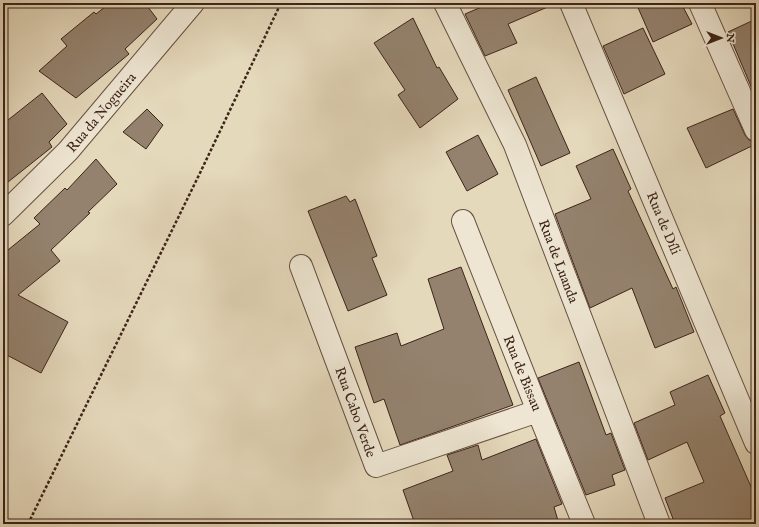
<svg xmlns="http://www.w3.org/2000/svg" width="759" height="527" font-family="'IM FELL English',serif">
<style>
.building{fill:#94826e;stroke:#3d241a}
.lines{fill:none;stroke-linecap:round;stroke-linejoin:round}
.minor-casing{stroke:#675142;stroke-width:24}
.path{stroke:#3d241a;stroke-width:2.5;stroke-dasharray:3 2;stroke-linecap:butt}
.minor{stroke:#eee6d3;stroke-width:22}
.labels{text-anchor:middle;stroke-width:4;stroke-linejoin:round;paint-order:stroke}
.street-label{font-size:14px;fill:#3d241a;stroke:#eee6d3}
</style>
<rect width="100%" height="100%" fill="#e5d9bc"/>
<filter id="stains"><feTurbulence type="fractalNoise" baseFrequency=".005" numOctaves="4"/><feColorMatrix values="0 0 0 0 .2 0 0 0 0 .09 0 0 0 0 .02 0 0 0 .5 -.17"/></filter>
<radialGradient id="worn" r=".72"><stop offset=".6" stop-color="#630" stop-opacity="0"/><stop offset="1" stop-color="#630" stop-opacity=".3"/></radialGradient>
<path class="building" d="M 110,3 L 145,3 L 157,19 L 125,49 L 129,54 L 76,98 L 39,71 L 67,46 L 61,39 L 94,12 L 96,14 Z
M 491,3 L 557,3 L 508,24 L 517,43 L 485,56 L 465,14 Z
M 636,3 L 681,3 L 692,24 L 653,42 Z
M 413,18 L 437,68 L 439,67 L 458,99 L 420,128 L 398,95 L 405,90 L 374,43 Z
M 756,19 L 756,98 L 728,32 Z
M 643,28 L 665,74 L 624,94 L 603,46 Z
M 536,77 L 570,153 L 541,166 L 508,90 Z
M 42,93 L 67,124 L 49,142 L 52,147 L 3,186 L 3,124 Z
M 147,109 L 163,125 L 146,149 L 123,132 Z
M 733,109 L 745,135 L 749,140 L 756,142 L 756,144 L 706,168 L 687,128 Z
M 478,135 L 498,174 L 467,191 L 446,152 Z
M 613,149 L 631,189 L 628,191 L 673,289 L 676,287 L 694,332 L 655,348 L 632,288 L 590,308 L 555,214 L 591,199 L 576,166 Z
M 96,159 L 117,184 L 88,212 L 90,213 L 51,250 L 60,261 L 18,295 L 68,322 L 41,373 L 3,353 L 3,254 L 40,224 L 34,218 L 65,188 L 67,190 Z
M 346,196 L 350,202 L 355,199 L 377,256 L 372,258 L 387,295 L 348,311 L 308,211 Z
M 461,267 L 513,405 L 471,420 L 400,445 L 384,399 L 374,403 L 355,347 L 397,333 L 401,346 L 444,329 L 428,279 Z
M 579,362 L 606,435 L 611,433 L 625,470 L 612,475 L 615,485 L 586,495 L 538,378 Z
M 708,375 L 725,413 L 720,416 L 756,498 L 756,524 L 675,524 L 665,498 L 704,482 L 687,442 L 648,460 L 634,423 L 675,405 L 670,392 Z
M 536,439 L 562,504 L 554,507 L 559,524 L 415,524 L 403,490 L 453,471 L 447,455 L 478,445 L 482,460 Z"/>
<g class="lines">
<defs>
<path id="minor" d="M 445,3 L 515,145 L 659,524
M 571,3 L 756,443
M 700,3 L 756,130
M 3,215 L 68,151 L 193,3
M 463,221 L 538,411 L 584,524
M 301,266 L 376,466 L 538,411"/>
</defs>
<use href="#minor" class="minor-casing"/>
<path class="path" d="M 28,524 L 200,173 L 281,3"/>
<use href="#minor" class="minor"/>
</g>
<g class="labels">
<g class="street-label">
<text transform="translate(101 112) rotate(-50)" y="5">Rua da Nogueira</text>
<text transform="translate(664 223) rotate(67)" y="5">Rua de Díli</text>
<text transform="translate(559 261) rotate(69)" y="5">Rua de Luanda</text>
<text transform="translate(523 373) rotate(68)" y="5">Rua de Bissau</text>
<text transform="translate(356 412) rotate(70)" y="5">Rua Cabo Verde</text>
</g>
</g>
<rect width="759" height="527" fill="none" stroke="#e5d9bc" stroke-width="16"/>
<rect x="4" y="4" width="751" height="519" fill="none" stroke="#3d241a" stroke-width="2"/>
<rect x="8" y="8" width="743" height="511" fill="none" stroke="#3d241a"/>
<g transform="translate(721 38) rotate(90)" stroke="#eee6d3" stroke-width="3" paint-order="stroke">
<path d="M0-3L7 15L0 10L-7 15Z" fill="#3d241a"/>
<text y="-6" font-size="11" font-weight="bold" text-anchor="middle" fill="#3d241a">N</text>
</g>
<rect width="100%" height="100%" filter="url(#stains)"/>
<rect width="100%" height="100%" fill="url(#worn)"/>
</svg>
